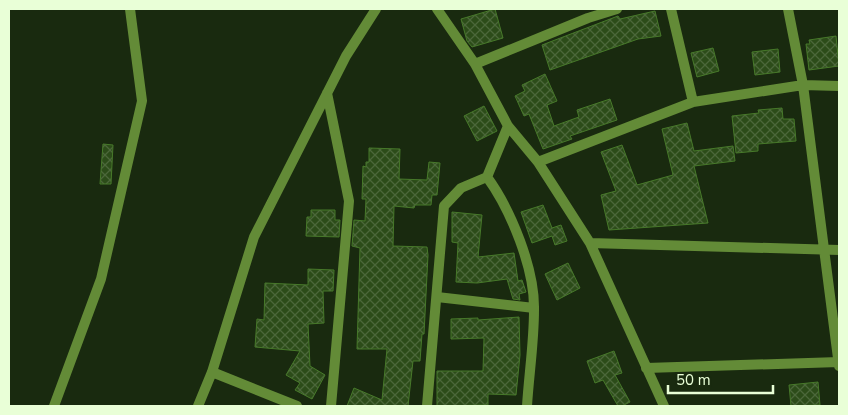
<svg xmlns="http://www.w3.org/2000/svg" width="848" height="415" font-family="'Nunito Sans',sans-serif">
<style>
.building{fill:url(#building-cross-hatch);stroke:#47792a}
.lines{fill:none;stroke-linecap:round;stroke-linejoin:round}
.minor{stroke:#638b37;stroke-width:10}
</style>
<defs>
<pattern id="building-cross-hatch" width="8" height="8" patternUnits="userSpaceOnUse" patternTransform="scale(1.25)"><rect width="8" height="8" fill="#2c4c19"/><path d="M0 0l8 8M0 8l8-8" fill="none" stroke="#4b673a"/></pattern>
</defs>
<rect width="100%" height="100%" fill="#192a0f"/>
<path class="building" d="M 495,9 L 503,38 L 472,47 L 467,41 L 461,19 Z
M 655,11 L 661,36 L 638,39 L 550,70 L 542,45 L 618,16 L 620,19 Z
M 836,36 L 839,66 L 809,70 L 806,44 L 810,44 L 809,40 Z
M 713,48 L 719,71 L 697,77 L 691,53 Z
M 778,49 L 780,72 L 755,75 L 752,52 Z
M 545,74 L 557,101 L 547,105 L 554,126 L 579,117 L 577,110 L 610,99 L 617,120 L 570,136 L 572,139 L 543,149 L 529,114 L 524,116 L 515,96 L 525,91 L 522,85 Z
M 484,106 L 497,131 L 477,141 L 464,116 Z
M 782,108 L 783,119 L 794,119 L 796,141 L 758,144 L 758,151 L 736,153 L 732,116 L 759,113 L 758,110 Z
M 687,123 L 694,151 L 733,146 L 735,161 L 694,166 L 708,223 L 609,230 L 601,195 L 616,191 L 601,152 L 622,145 L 637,185 L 673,175 L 662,129 Z
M 103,144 L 113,145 L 111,184 L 100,184 Z
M 369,148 L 400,149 L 399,179 L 427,180 L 429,162 L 440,163 L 437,195 L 432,195 L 431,205 L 415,205 L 414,208 L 394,206 L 393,246 L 427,247 L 428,255 L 424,334 L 422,334 L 420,361 L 413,361 L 408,406 L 347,406 L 354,388 L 382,400 L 387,349 L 357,349 L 360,248 L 352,246 L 354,220 L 365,221 L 366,199 L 362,199 L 363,166 L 366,167 L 366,162 L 369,162 Z
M 543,205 L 552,228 L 561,225 L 567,241 L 555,245 L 552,236 L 532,243 L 521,212 Z
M 311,210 L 335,210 L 335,220 L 340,220 L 339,237 L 306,236 L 307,217 L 311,217 Z
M 452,212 L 482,215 L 478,257 L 514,253 L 518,281 L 522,280 L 526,292 L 519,294 L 520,300 L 513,299 L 507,279 L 477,283 L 456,282 L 458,243 L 452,242 Z
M 568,263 L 580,288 L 557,300 L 545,274 Z
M 308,269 L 334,270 L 333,291 L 323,291 L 324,323 L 308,324 L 310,366 L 325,375 L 312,399 L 295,390 L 300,383 L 286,375 L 300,351 L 255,347 L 257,319 L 264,320 L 265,283 L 308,285 Z
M 519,317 L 520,355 L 516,395 L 488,394 L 488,405 L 437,406 L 437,371 L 483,371 L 484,338 L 451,339 L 451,319 L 478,318 L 478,320 Z
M 614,351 L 622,373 L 615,375 L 630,402 L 622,406 L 618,406 L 603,380 L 595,383 L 587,361 Z
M 818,382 L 820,405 L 791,406 L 789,385 Z"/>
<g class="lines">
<path class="minor" d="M 437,9 L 475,64 L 508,126 L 538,162 L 590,243 L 664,406
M 671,9 L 693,102
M 788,9 L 803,85 L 839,366
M 475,64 L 588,18 L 617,9
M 327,93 L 349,201 L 331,406
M 538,162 L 693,102 L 803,85 L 839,86
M 487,177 C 511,210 535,269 534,310 C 534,342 529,374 527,406
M 590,243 L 839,250
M 437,297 L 534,308
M 646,368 L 839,362
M 212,372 L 297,406
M 54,406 L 101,279 L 142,101 L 130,9
M 198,406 L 212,372 L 254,237 L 346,56 L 376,9
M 427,406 L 444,206 L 461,188 L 487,177 L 508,126"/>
</g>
<rect width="848" height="415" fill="none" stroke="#e9ffd7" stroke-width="20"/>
<path d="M668 385v8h105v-8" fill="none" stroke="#e9ffd7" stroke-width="2.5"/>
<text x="676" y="385" font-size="15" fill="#e9ffd7" stroke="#192a0f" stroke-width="4" paint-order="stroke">50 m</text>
</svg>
